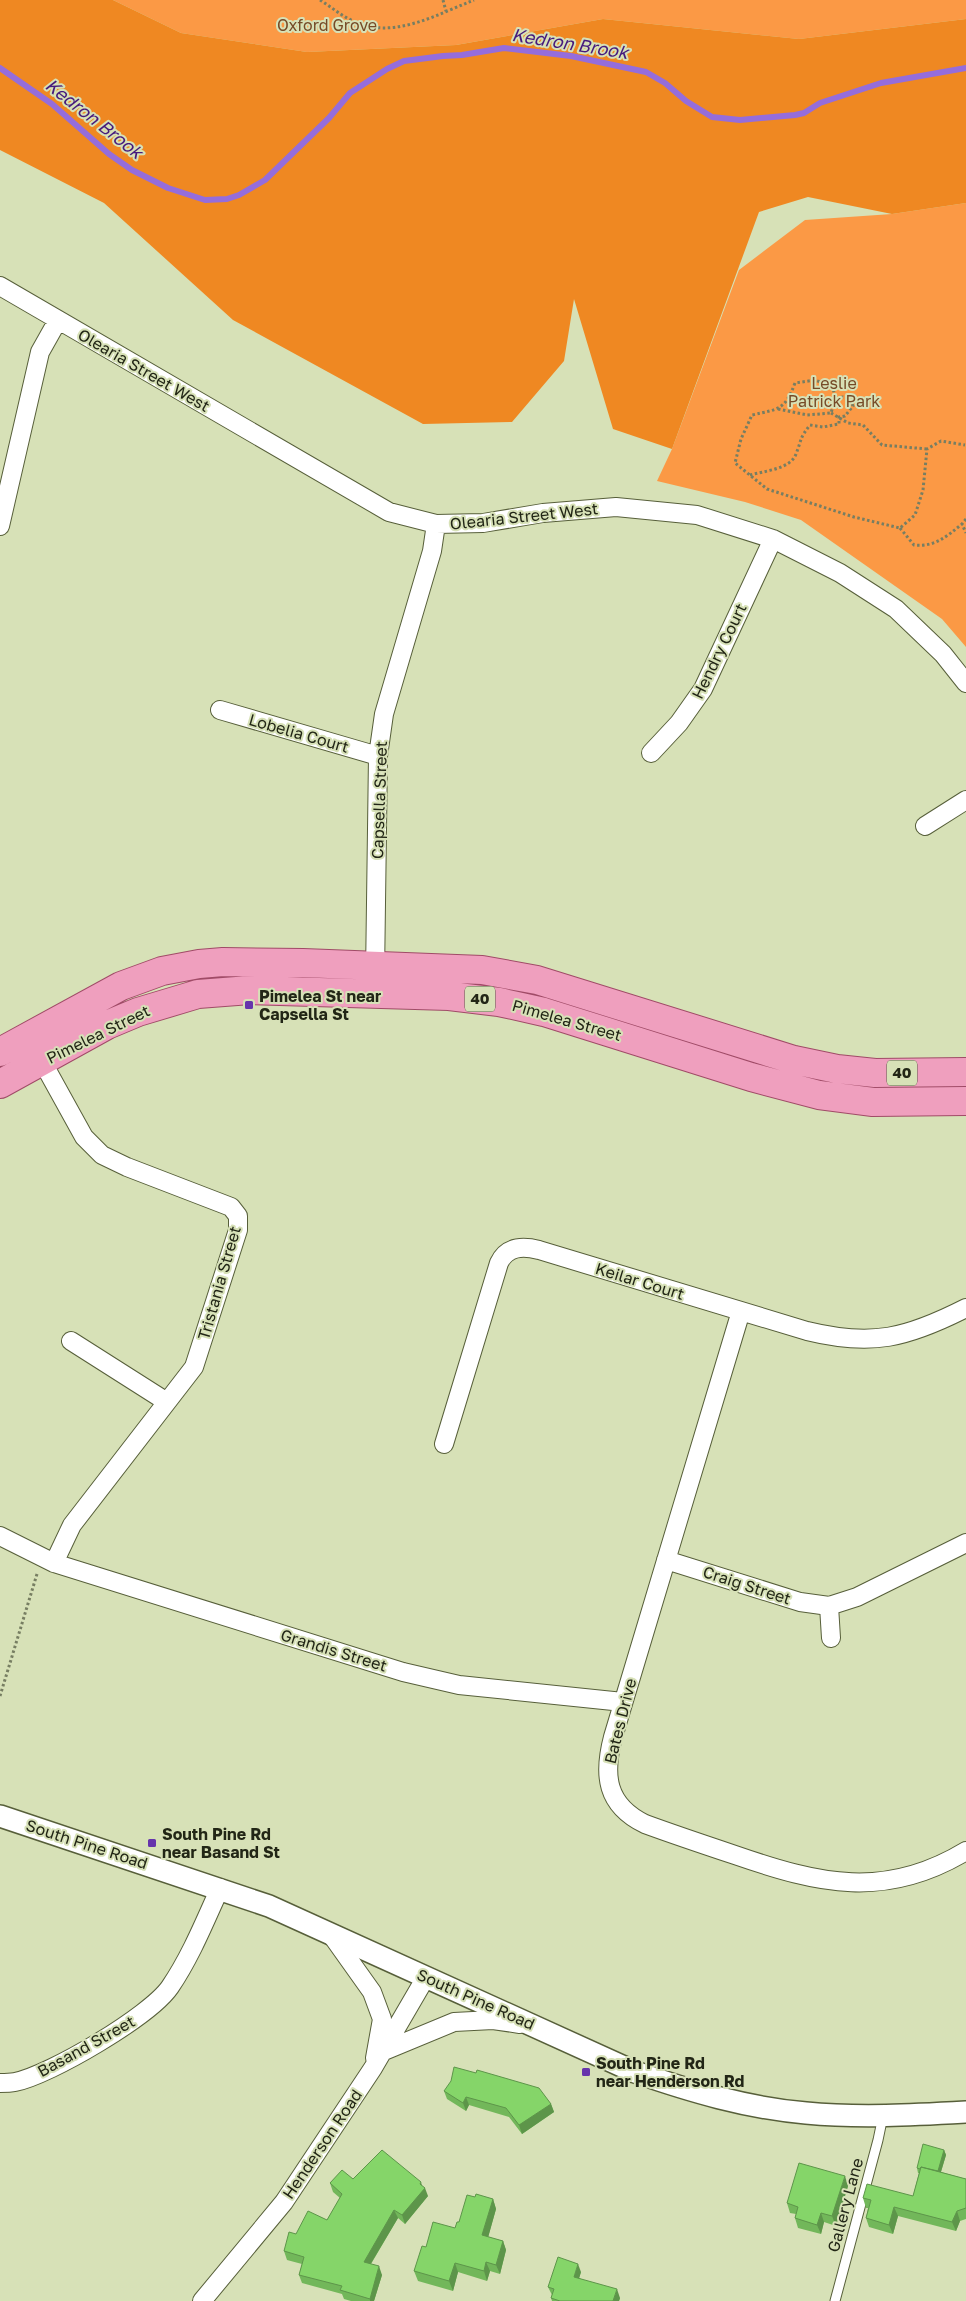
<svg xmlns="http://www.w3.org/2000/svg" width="966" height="2301" font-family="'Golos Text',sans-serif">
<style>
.green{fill:#fb9945}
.forest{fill:#ef8822}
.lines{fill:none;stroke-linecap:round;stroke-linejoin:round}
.stream{stroke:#956ddb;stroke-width:6}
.service-casing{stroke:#575f3a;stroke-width:11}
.minor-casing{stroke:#575f3a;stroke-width:20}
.tertiary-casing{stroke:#575f3a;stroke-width:24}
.primary-casing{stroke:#a04b67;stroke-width:30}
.path{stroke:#777e62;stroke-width:3;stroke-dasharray:2.5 2.5;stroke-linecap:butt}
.service{stroke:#fff;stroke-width:9}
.minor{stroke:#fff;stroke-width:18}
.tertiary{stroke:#fff;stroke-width:21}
.primary{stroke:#ef9fbe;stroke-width:28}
.wall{fill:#72b75a}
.shaded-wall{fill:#5d954a}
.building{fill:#85d569;stroke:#5d954a}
.poi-dot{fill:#6634ac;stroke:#d7e1b7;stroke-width:2}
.labels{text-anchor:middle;stroke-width:4;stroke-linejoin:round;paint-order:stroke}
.shield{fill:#d7e1b7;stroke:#585e46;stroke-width:1}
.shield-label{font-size:15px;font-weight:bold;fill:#222616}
.park-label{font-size:16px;fill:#764a27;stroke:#d7e1b7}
.street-label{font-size:16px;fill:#222616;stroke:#d7e1b7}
.poi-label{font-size:16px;font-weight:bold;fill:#222616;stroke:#d7e1b7;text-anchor:start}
.water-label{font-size:18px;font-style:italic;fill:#461a7d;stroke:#d7e1b7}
</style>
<rect width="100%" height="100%" fill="#d7e1b7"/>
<path class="green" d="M 113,0 L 966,0 L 966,19 L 799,39 L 603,19 L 456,45 L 307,52 L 181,33 Z
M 966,203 L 966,647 L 942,619 L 801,520 L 745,502 L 657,481 L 672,449 L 739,270 L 805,220 L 892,214 Z"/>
<path class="forest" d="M 0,0 L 113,0 L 181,33 L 307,52 L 456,45 L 603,19 L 799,39 L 966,19 L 966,203 L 892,214 L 808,197 L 759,212 L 672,449 L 613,429 L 574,299 L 564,361 L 512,422 L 423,424 L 233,320 L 104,203 L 0,150 Z"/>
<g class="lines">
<path class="stream" d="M 0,68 L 52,104 L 109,154 L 132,170 L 168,188 L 205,200 L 227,199 L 239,195 L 265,180 L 329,118 L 350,93 L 387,69 L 404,61 L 443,56 L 462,55 L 504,48 L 571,56 L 646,72 L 665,83 L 686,101 L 712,117 L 740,120 L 795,115 L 804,113 L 820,103 L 881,83 L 966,68"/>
<defs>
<path id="service" d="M 835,2301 L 878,2140 L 883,2116"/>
<path id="minor" d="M 0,286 L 389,512 L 436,524 L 483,523 L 543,513 L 616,507 L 697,515 L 773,539 L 840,573 L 896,609 L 943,654 L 966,683
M 0,526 L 40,352 L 58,320
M 220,710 L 378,756
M 651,753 L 679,723 L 703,689 L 773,539
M 925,826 L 966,800
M 375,976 L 378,756 L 384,714 L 432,551 L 436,524
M 37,1052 L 84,1137 L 102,1155 L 127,1167 L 231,1207 L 238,1216 L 238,1230 L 194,1367 L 72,1525 L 54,1563
M 741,1311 L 613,1737 C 603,1775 606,1805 645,1824 C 675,1835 705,1845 735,1855 C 819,1884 885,1900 966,1851
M 71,1341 L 167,1402
M 444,1444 L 499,1263 C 507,1246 523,1246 539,1250 L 807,1331 C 872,1347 907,1338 966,1308
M 0,1536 L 54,1563 L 403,1672 L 459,1685 L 623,1702
M 666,1560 L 800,1602 L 829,1606 L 857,1597 L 966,1543
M 829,1606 L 831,1638
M 330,1933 L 372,1992 L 382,2019 L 375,2058
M 384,2051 L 454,2022 L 493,2020 L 520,2024
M 0,2083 C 5,2083 10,2083 15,2082 C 50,2075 150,2016 170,1987 C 191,1956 205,1921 220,1888
M 202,2301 L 284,2202 L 373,2068 L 426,1977"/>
<path id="tertiary" d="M 0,1816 L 269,1906 L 635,2072 C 690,2091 747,2108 806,2113 C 859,2118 913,2115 966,2112"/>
<path id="primary" d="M 0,1052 L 121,986 L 162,971 L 199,964 L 223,962 L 303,963 L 482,970 L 537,980 L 794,1060 L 837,1069 L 875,1073 L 966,1072
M 0,1084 L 107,1025 L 138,1012 L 198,994 L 250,990 L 449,996 L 499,1002 L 544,1012 L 751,1077 L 819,1095 L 873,1102 L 966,1101"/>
</defs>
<use href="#service" class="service-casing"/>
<use href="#minor" class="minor-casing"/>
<use href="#tertiary" class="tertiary-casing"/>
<use href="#primary" class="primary-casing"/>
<path class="path" d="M 320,0 C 330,6 339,14 349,19 C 389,42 436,15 474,0
M 443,0 L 446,11
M 778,409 L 807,415 L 831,413 L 835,399 L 833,387 L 815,380 L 795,383 C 785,410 779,409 752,415 L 741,439 L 735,463 L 767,489 L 854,517 L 900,528 L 915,515 L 923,490 L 927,449 L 941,441 L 965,445
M 831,413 L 848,423 L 863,425 L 882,445 L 927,449
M 750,475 C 764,471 791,469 796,454 C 802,439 799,439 810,425 L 823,427 L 839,424 L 839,417 L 845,416 L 853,406 L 850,399 L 843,397 L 835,399
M 966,519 L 962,524 L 966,533
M 900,528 L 914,545 C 935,547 946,537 962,524
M 0,1696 L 37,1574"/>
<use href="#service" class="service"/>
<use href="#minor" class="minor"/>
<use href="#tertiary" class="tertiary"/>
<use href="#primary" class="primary"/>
</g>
<path class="wall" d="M 444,2091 L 551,2104 L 554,2112 L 522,2134 L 509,2117 L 469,2105 L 466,2111 L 447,2099 Z
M 944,2150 L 946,2155 L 941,2172 L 966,2179 L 966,2219 L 960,2221 L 956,2231 L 898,2216 L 893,2234 L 869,2227 L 866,2218 L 868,2208 L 866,2208 L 863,2198 L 913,2196 L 919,2173 L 918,2173 L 917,2168 Z
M 353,2179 L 428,2196 L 405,2224 L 398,2218 L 371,2264 L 382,2275 L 374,2301 L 351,2301 L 344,2299 L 342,2294 L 302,2283 L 299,2275 L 302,2264 L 287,2260 L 284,2251 L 296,2234 L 327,2220 L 340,2198 L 333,2192 L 330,2183 Z
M 848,2186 L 836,2226 L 824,2222 L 821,2234 L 798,2228 L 795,2218 L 796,2214 L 790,2213 L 787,2203 Z
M 475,2197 L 493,2199 L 496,2209 L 488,2237 L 503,2241 L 506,2250 L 500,2274 L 490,2271 L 487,2281 L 458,2272 L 453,2291 L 418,2281 L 414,2271 L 426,2247 L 455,2228 Z
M 581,2272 L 579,2278 L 620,2298 L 619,2301 L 552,2301 L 551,2298 L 552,2295 L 548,2287 Z"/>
<path class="shaded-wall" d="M 466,2097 L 469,2105 L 466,2111 L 463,2103 Z
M 551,2104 L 554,2112 L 522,2134 L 519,2125 Z
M 944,2150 L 946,2155 L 939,2178 L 937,2174 Z
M 845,2176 L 848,2186 L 836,2226 L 832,2216 Z
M 421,2182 L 423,2189 L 425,2188 L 428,2196 L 405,2224 L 402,2215 Z
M 493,2199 L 496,2209 L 486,2245 L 482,2235 Z
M 894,2207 L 898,2216 L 893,2234 L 889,2225 Z
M 394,2210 L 398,2218 L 367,2270 L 364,2262 Z
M 957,2211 L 960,2221 L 956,2231 L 952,2222 Z
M 821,2213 L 824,2222 L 821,2234 L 817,2225 Z
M 503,2241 L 506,2250 L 500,2274 L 496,2265 Z
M 486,2262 L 490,2271 L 487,2281 L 484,2271 Z
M 455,2263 L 458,2272 L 453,2291 L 449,2281 Z
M 578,2264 L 581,2272 L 577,2285 L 574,2277 Z
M 379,2266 L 382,2275 L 374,2301 L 370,2301 L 370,2299 Z
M 617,2289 L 620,2298 L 619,2301 L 613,2301 Z"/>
<path class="building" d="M 454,2067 L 476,2073 L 477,2070 L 539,2088 L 551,2104 L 519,2125 L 506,2108 L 466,2097 L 463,2103 L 444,2091 L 451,2081 Z
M 923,2144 L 944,2150 L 938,2171 L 921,2167 L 920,2169 L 917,2168 Z
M 382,2150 L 421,2182 L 420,2184 L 425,2188 L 402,2215 L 394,2210 L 364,2262 L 379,2266 L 370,2299 L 340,2290 L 342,2286 L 299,2275 L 304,2257 L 284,2251 L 289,2232 L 296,2234 L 308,2211 L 327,2220 L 342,2194 L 330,2183 L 342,2170 L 353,2179 Z
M 799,2163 L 845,2176 L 832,2216 L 821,2213 L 817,2225 L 795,2218 L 798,2207 L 787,2203 Z
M 921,2167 L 966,2179 L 966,2208 L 957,2211 L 952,2222 L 894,2207 L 889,2225 L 866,2218 L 871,2200 L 863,2198 L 867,2184 L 913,2196 Z
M 476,2194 L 493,2199 L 482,2235 L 503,2241 L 496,2265 L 486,2262 L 484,2271 L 455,2263 L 449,2281 L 414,2271 L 422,2246 L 426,2247 L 433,2222 L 455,2228 L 457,2222 L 459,2222 L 467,2195 L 475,2197 Z
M 558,2257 L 578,2264 L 574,2277 L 617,2289 L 613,2301 L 560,2301 L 551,2298 L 554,2289 L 548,2287 Z"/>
<g class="poi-dot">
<rect x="244" y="1000" width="10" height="10" rx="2.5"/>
<rect x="147" y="1838" width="10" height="10" rx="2.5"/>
<rect x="581" y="2067" width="10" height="10" rx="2.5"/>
</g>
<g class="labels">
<g class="shield">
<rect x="465" y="986.5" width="30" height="25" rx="4"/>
<rect x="887" y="1060.5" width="30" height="25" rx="4"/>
</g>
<g class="shield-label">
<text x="480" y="1004">40</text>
<text x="902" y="1078">40</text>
</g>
<g class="park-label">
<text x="327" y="31">Oxford Grove</text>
<text x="834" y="389">Leslie<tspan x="834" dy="18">Patrick Park</tspan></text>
</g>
<g class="street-label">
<text transform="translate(144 370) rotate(30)" y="6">Olearia Street West</text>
<text transform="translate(524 516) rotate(-6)" y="6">Olearia Street West</text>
<text transform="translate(719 651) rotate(-64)" y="6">Hendry Court</text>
<text transform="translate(299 733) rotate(16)" y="6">Lobelia Court</text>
<text transform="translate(379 800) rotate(-88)" y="6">Capsella Street</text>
<text transform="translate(567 1020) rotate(16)" y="6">Pimelea Street</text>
<text transform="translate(98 1034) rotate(-26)" y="6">Pimelea Street</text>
<text transform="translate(640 1281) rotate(17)" y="6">Keilar Court</text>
<text transform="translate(219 1283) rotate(-74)" y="6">Tristania Street</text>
<text transform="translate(747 1585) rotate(18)" y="6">Craig Street</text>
<text transform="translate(334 1650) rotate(17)" y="6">Grandis Street</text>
<text transform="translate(620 1721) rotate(-76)" y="6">Bates Drive</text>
<text transform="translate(87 1844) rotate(18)" y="6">South Pine Road</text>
<text transform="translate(476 1999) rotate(24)" y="6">South Pine Road</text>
<text transform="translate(86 2046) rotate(-29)" y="6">Basand Street</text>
<text transform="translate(322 2144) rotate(-56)" y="6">Henderson Road</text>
<text transform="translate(845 2205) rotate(-75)" y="6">Gallery Lane</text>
</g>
<g class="poi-label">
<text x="259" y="1002">Pimelea St near<tspan x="259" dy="18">Capsella St</tspan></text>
<text x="162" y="1840">South Pine Rd<tspan x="162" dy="18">near Basand St</tspan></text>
<text x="596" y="2069">South Pine Rd<tspan x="596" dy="18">near Henderson Rd</tspan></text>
</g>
<g class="water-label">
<text transform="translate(570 44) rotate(9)" y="6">Kedron Brook</text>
<text transform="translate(94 119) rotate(38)" y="6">Kedron Brook</text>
</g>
</g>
</svg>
